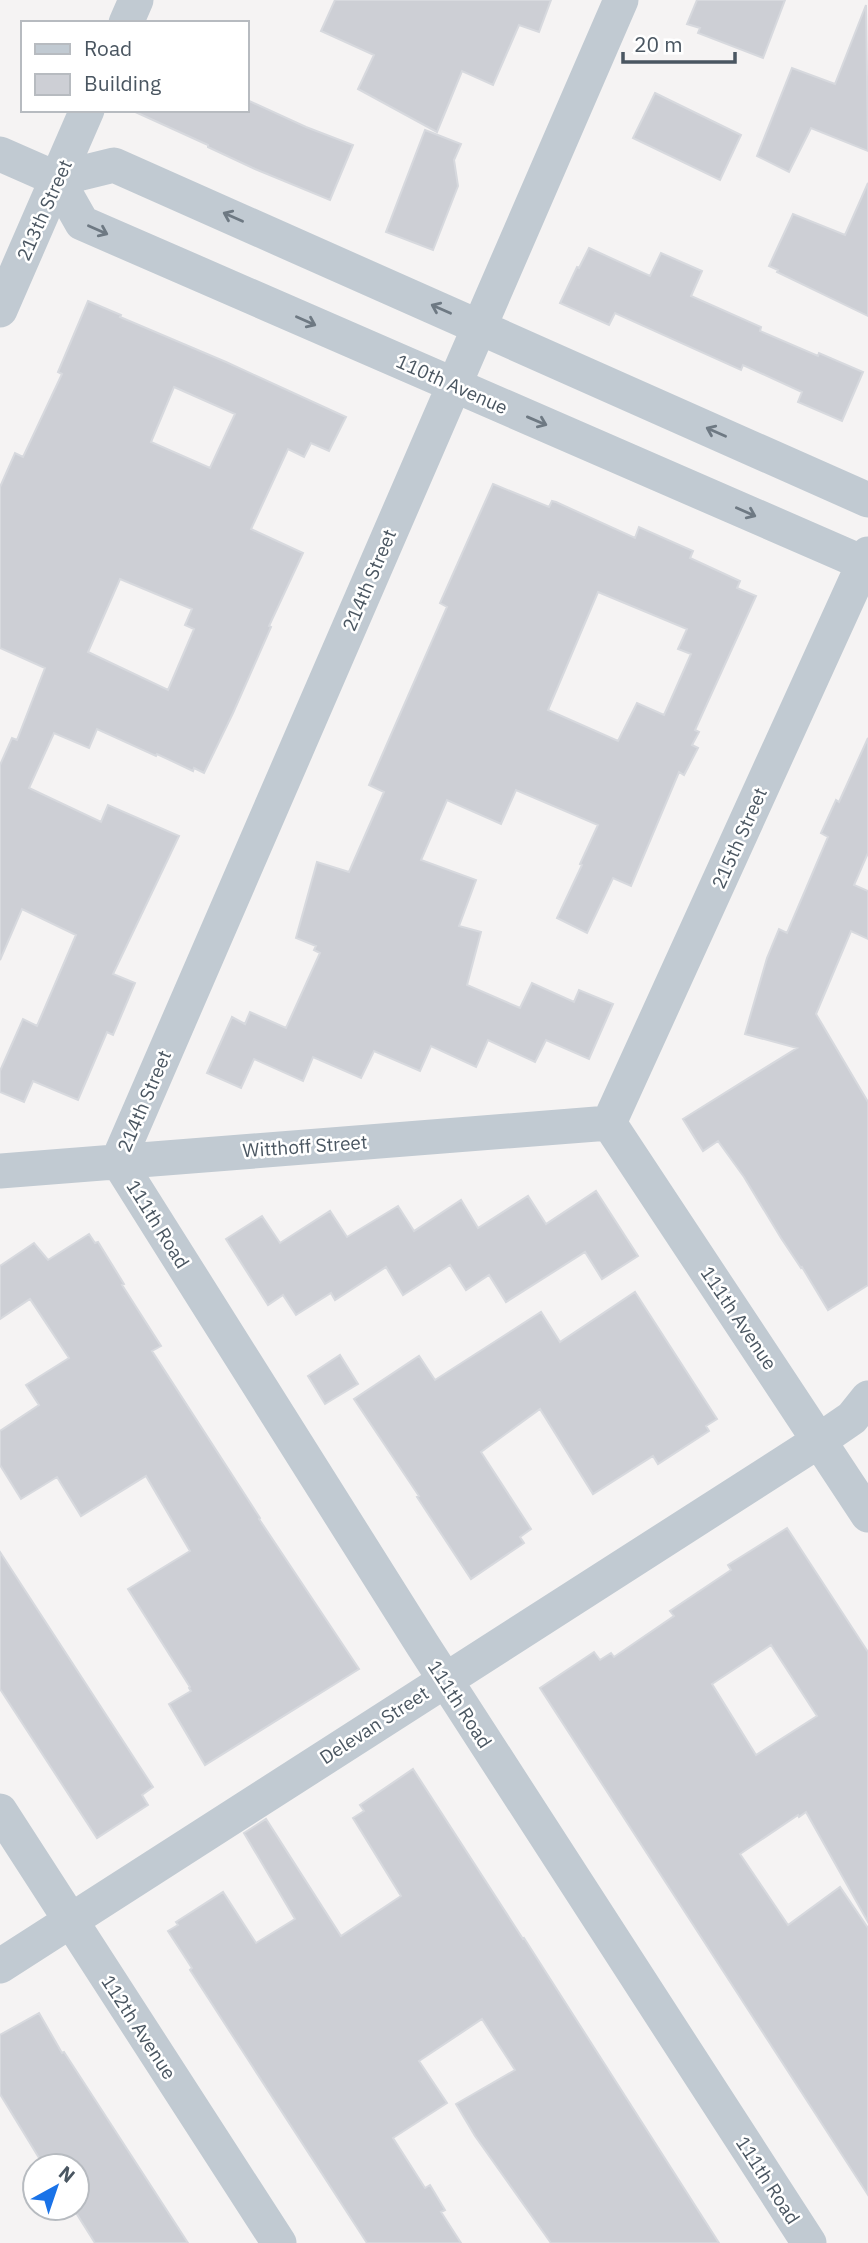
<svg xmlns="http://www.w3.org/2000/svg" width="868" height="2243" font-family="'IBM Plex Sans',sans-serif">
<style>
.building{fill:#cdcfd5;stroke:#d7d9de;stroke-width:2;fill-rule:evenodd}
.lines{fill:none;stroke-linecap:round;stroke-linejoin:round}
.minor{stroke:#c1cad2;stroke-width:35}
.oneway{stroke:#6e7983}
.labels{text-anchor:middle;stroke-width:5;stroke-linejoin:round;paint-order:stroke}
.street-label{font-size:19px;fill:#4a5661;stroke:#fff}
</style>
<rect width="100%" height="100%" fill="#f5f3f3"/>
<path class="building" d="M 335,0 L 551,0 L 539,32 L 519,25 L 493,85 L 462,71 L 437,132 L 358,89 L 374,55 L 321,31 Z
M 697,0 L 785,0 L 763,58 L 698,33 L 700,28 L 687,24 Z
M 866,5 L 868,151 L 811,128 L 789,172 L 757,156 L 792,68 L 835,84 Z
M 655,93 L 741,135 L 720,180 L 633,138 Z
M 247,100 L 306,127 L 353,145 L 330,200 L 255,169 L 208,147 L 208,145 L 131,110 L 247,110 Z
M 425,130 L 461,144 L 454,160 L 458,186 L 433,250 L 386,232 Z
M 868,183 L 868,316 L 777,272 L 778,270 L 769,266 L 793,214 L 845,235 Z
M 589,248 L 650,276 L 661,253 L 702,271 L 691,296 L 761,327 L 760,331 L 818,356 L 819,353 L 863,372 L 842,421 L 798,402 L 802,392 L 743,365 L 741,370 L 615,313 L 609,325 L 560,303 L 577,267 L 579,268 Z
M 88,301 L 121,315 L 120,317 L 226,362 L 346,417 L 329,451 L 311,443 L 304,457 L 288,449 L 251,529 L 303,553 L 269,626 L 271,627 L 233,713 L 204,773 L 194,768 L 193,771 L 157,754 L 156,756 L 97,729 L 89,748 L 54,733 L 29,788 L 101,822 L 108,805 L 179,836 L 113,974 L 135,983 L 113,1035 L 107,1032 L 78,1100 L 33,1081 L 24,1102 L 0,1092 L 0,1071 L 23,1019 L 37,1026 L 76,935 L 22,909 L 0,960 L 0,765 L 12,738 L 17,740 L 45,668 L 0,648 L 0,487 L 15,453 L 23,457 L 62,374 L 58,372 ZM 174,387 L 235,414 L 210,468 L 151,442 ZM 120,579 L 192,609 L 185,625 L 194,629 L 168,690 L 88,652 Z
M 493,484 L 549,507 L 552,501 L 556,502 L 635,538 L 639,527 L 693,551 L 690,558 L 740,581 L 737,588 L 756,596 L 695,730 L 699,732 L 692,745 L 698,748 L 684,775 L 679,772 L 631,886 L 613,878 L 587,933 L 557,918 L 582,865 L 580,864 L 598,825 L 516,790 L 501,824 L 447,800 L 421,860 L 476,880 L 459,926 L 481,932 L 467,985 L 520,1008 L 532,983 L 574,1002 L 579,990 L 613,1004 L 589,1059 L 546,1040 L 535,1062 L 488,1040 L 476,1067 L 431,1046 L 420,1071 L 374,1051 L 361,1078 L 313,1057 L 303,1081 L 254,1059 L 241,1088 L 207,1073 L 232,1017 L 245,1024 L 250,1012 L 286,1028 L 320,953 L 314,950 L 316,946 L 296,938 L 317,862 L 349,872 L 384,792 L 369,785 L 447,607 L 440,603 ZM 598,592 L 687,629 L 678,649 L 691,654 L 664,715 L 637,703 L 618,741 L 548,710 Z
M 868,738 L 868,853 L 854,885 L 868,891 L 868,939 L 851,931 L 816,1014 L 868,1102 L 868,1285 L 828,1310 L 802,1267 L 801,1268 L 781,1238 L 744,1177 L 718,1141 L 703,1151 L 683,1119 L 797,1048 L 745,1034 L 767,958 L 779,929 L 787,933 L 828,837 L 821,833 L 836,800 L 839,802 Z
M 596,1191 L 638,1256 L 602,1279 L 585,1252 L 506,1302 L 489,1275 L 466,1290 L 450,1265 L 403,1295 L 386,1267 L 335,1300 L 331,1293 L 296,1315 L 283,1295 L 268,1305 L 226,1239 L 262,1216 L 280,1243 L 330,1211 L 347,1237 L 398,1206 L 414,1231 L 461,1200 L 478,1228 L 528,1196 L 546,1224 Z
M 89,1234 L 95,1243 L 98,1242 L 124,1284 L 122,1285 L 161,1346 L 152,1351 L 260,1518 L 259,1519 L 359,1669 L 205,1765 L 169,1704 L 191,1691 L 189,1688 L 190,1687 L 128,1589 L 190,1551 L 146,1476 L 81,1516 L 57,1477 L 21,1499 L 0,1465 L 0,1431 L 39,1405 L 26,1385 L 69,1358 L 30,1299 L 0,1319 L 0,1266 L 34,1243 L 48,1260 Z
M 635,1292 L 717,1419 L 706,1426 L 709,1431 L 658,1464 L 653,1456 L 593,1494 L 540,1409 L 481,1452 L 531,1529 L 520,1537 L 524,1543 L 471,1579 L 417,1497 L 419,1496 L 354,1399 L 419,1356 L 435,1380 L 541,1312 L 560,1342 Z
M 340,1355 L 358,1384 L 325,1404 L 308,1376 Z
M 787,1528 L 868,1652 L 868,1922 L 806,1812 L 799,1817 L 798,1815 L 740,1854 L 788,1925 L 840,1887 L 868,1928 L 868,2195 L 540,1688 L 594,1652 L 600,1660 L 611,1653 L 614,1657 L 674,1616 L 670,1611 L 731,1570 L 728,1565 ZM 771,1645 L 817,1716 L 756,1755 L 712,1684 Z
M 0,1552 L 153,1787 L 142,1795 L 148,1805 L 97,1838 L 0,1689 Z
M 413,1769 L 523,1939 L 524,1938 L 719,2243 L 551,2243 L 475,2136 L 456,2104 L 515,2070 L 482,2019 L 419,2061 L 447,2103 L 393,2138 L 425,2188 L 430,2185 L 445,2210 L 441,2212 L 461,2243 L 367,2243 L 247,2058 L 190,1970 L 192,1968 L 168,1931 L 178,1925 L 176,1922 L 223,1892 L 256,1943 L 295,1919 L 244,1833 L 266,1819 L 341,1936 L 401,1896 L 353,1818 L 364,1811 L 360,1805 Z
M 39,2013 L 62,2053 L 64,2052 L 188,2243 L 95,2243 L 73,2208 L 77,2208 L 77,2166 L 44,2166 L 0,2094 L 0,2035 Z"/>
<g class="lines">
<path class="minor" d="M 621,0 L 118,1161 L 422,1644 L 809,2243
M 126,23 L 136,0
M 0,154 L 57,179 L 82,223 L 868,565
M 57,179 L 114,165 L 868,500
M 0,310 L 87,110
M 609,1123 L 868,554
M 609,1123 L 868,1515
M 0,1171 L 609,1123
M 0,1811 L 279,2243
M 0,1966 L 820,1440 L 852,1418 L 868,1398"/>
</g>
<defs><path id="oneway-shaft" d="M-6 0H5M1.5-3L5.5 0L1.5 3" fill="none" stroke-width="1.6" stroke-linecap="round" stroke-linejoin="round" transform="scale(1.75)"/></defs>
<g class="oneway">
<use href="#oneway-shaft" transform="translate(233 217) rotate(-156)"/>
<use href="#oneway-shaft" transform="translate(98 230) rotate(24)"/>
<use href="#oneway-shaft" transform="translate(441 309) rotate(-156)"/>
<use href="#oneway-shaft" transform="translate(306 321) rotate(24)"/>
<use href="#oneway-shaft" transform="translate(537 421) rotate(23)"/>
<use href="#oneway-shaft" transform="translate(716 432) rotate(-156)"/>
<use href="#oneway-shaft" transform="translate(746 512) rotate(24)"/>
</g>
<g class="labels">
<g class="street-label">
<text transform="translate(44 210) rotate(-66)" y="7">213th Street</text>
<text transform="translate(452 384) rotate(24)" y="7">110th Avenue</text>
<text transform="translate(369 580) rotate(-67)" y="7">214th Street</text>
<text transform="translate(739 838) rotate(-66)" y="7">215th Street</text>
<text transform="translate(144 1101) rotate(-67)" y="7">214th Street</text>
<text transform="translate(305 1146) rotate(-4)" y="7">Witthoff Street</text>
<text transform="translate(158 1224) rotate(58)" y="7">111th Road</text>
<text transform="translate(739 1318) rotate(56)" y="7">111th Avenue</text>
<text transform="translate(460 1704) rotate(57)" y="7">111th Road</text>
<text transform="translate(374 1725) rotate(-33)" y="7">Delevan Street</text>
<text transform="translate(139 2027) rotate(57)" y="7">112th Avenue</text>
<text transform="translate(768 2180) rotate(57)" y="7">111th Road</text>
</g>
</g>
<rect x="21" y="21" width="228" height="91" fill="#ffffff" stroke="#b7bbc0" stroke-width="2"/>
<rect x="35" y="44" width="35" height="10" fill="#c1cad2" stroke="#b7bbc0" stroke-width="2"/>
<text x="84" y="56" font-size="21" fill="#4a5661">Road</text>
<rect x="35" y="74" width="35" height="21" fill="#cdcfd5" stroke="#b7bbc0" stroke-width="2"/>
<text x="84" y="91" font-size="21" fill="#4a5661">Building</text>
<g transform="translate(56 2187) rotate(40)"><circle r="33" fill="#ffffff" stroke="#b7bbc0" stroke-width="2"/>
<path d="M0-5L12 26L0 18L-12 26Z" fill="#1a73e8"/>
<text y="-10" font-size="19" font-weight="bold" text-anchor="middle" fill="#4a5661">N</text>
</g>
<path d="M623 52v10h112v-10" fill="none" stroke="#4a5661" stroke-width="3.5"/>
<text x="634" y="52" font-size="21" fill="#4a5661" stroke="#ffffff" stroke-width="5" paint-order="stroke">20 m</text>
</svg>
